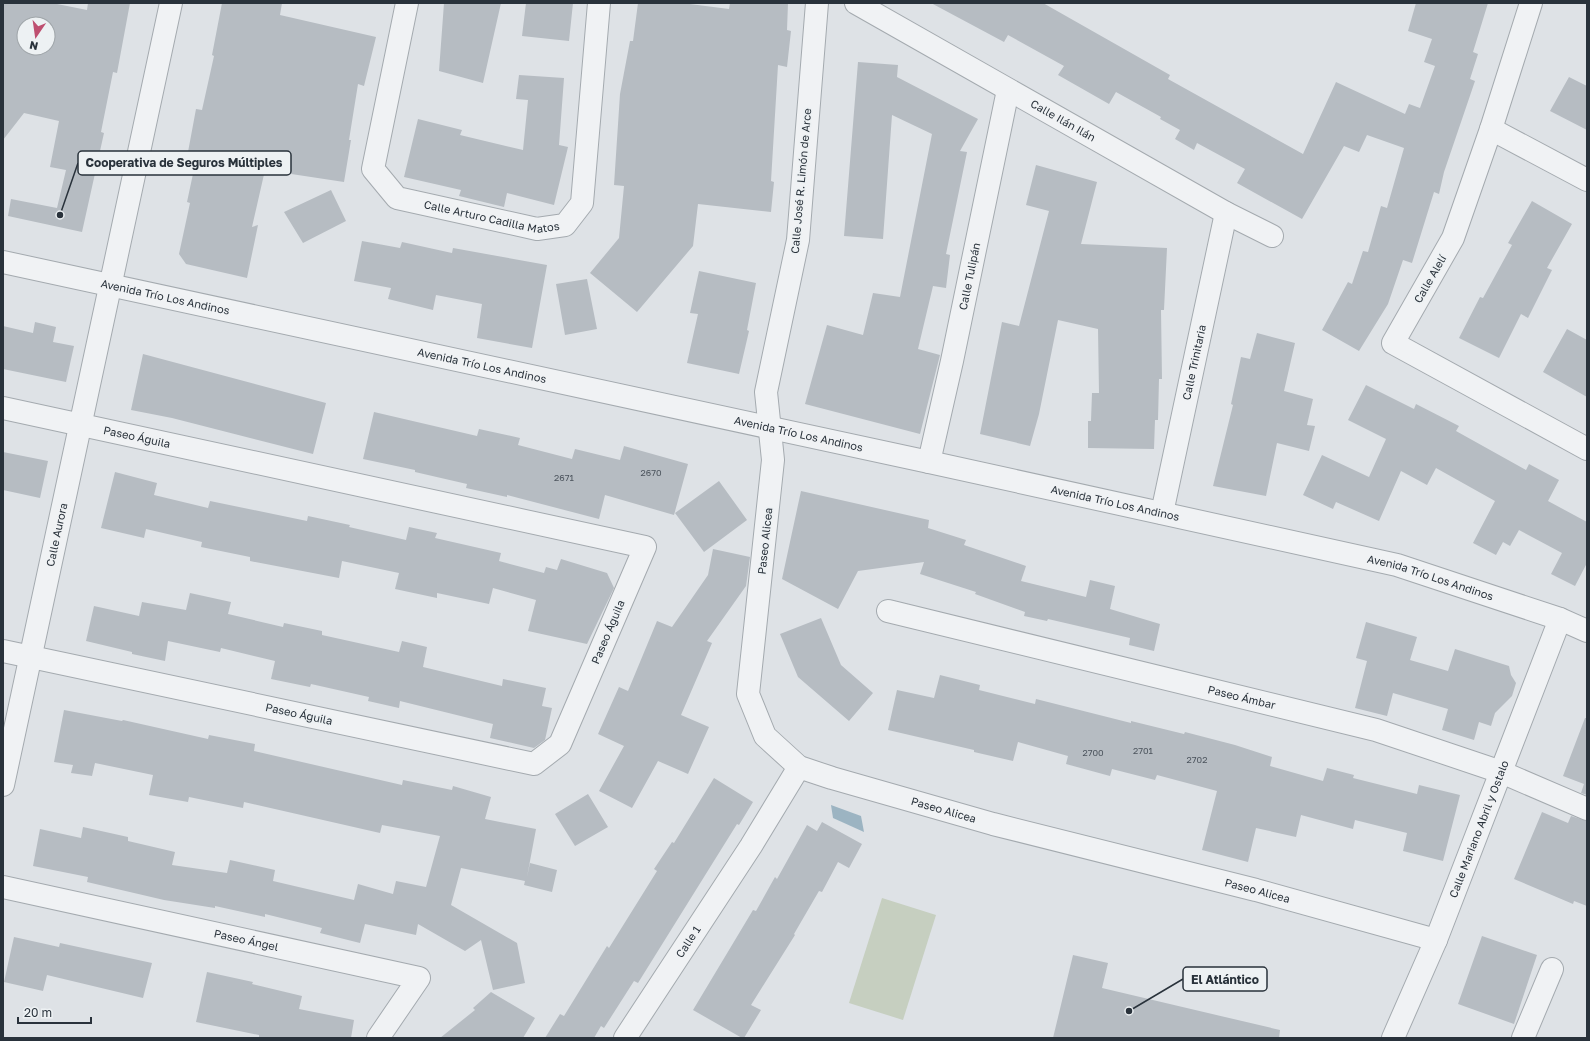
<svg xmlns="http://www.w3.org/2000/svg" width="1590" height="1041" font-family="'Golos Text',sans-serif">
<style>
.green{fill:#c6cfc0}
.water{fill:#9cb4c2}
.building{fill:#b6bcc2;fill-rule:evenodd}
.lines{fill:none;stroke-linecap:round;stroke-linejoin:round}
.minor-casing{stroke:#a4aaaf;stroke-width:24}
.minor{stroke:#f0f2f4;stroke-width:22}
.labels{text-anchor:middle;stroke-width:3.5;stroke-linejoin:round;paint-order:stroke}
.number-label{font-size:9px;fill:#4c545d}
.street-label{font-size:11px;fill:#29323b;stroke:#edf1f3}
.leader{fill:none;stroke:#29323b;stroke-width:1.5}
.callout-dot{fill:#29323b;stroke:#edf1f3;stroke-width:1.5}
.callout{fill:#edf1f3;stroke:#29323b;stroke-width:1.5}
.callout-label{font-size:12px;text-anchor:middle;font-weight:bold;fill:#29323b}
</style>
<rect width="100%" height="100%" fill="#dee2e6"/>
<path class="green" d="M 882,898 L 936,915 L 903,1020 L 849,1003 Z"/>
<path class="water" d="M 831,805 L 861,816 L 864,832 L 833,818 Z"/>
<path class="building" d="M 3,3 L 52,3 L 87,10 L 88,3 L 130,3 L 117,73 L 113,72 L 101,132 L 104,133 L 82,232 L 8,216 L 11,199 L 57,208 L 66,170 L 50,167 L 59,121 L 24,113 L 3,140 ZM 24,24 L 48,24 L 48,48 L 24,48 Z
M 222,3 L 282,3 L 280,15 L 376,37 L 364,86 L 358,84 L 349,140 L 351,140 L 344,182 L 265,170 L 252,227 L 258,225 L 247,278 L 186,264 L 179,254 L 190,203 L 187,202 L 197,155 L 188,152 L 196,109 L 202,110 L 214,56 L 212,55 Z
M 444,3 L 501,3 L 483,83 L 439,71 Z
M 526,3 L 573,3 L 569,41 L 522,36 Z
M 638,3 L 682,3 L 729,9 L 730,3 L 788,3 L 787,30 L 791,31 L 787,67 L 778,65 L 771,181 L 774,182 L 771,212 L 698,204 L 693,246 L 637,312 L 590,273 L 619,238 L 624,186 L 614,185 L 620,94 L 630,41 L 633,41 Z
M 931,3 L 1043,3 L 1170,75 L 1168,79 L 1303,154 L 1336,82 L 1405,114 L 1409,104 L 1420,108 L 1435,66 L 1424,62 L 1432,39 L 1408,31 L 1416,3 L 1488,3 L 1473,52 L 1478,54 L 1470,79 L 1475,81 L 1444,172 L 1439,194 L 1434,192 L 1412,263 L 1403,260 L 1388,304 L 1359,351 L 1322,330 L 1348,282 L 1352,284 L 1363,251 L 1368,252 L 1381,206 L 1387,208 L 1404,148 L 1367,135 L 1359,152 L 1344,146 L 1302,219 L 1237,183 L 1245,169 L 1197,143 L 1194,150 L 1175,139 L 1180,130 L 1160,119 L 1161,117 L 1116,92 L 1109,104 L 1058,75 L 1064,66 L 1008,35 L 1004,42 Z
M 858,62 L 898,65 L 897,77 L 978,119 L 960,151 L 967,152 L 946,254 L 950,255 L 946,288 L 933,286 L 918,349 L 940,355 L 920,434 L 805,404 L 827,325 L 863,335 L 873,293 L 900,297 L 932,134 L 892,115 L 883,239 L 844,236 Z
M 519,75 L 564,78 L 559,145 L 568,147 L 554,205 L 507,193 L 504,207 L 459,196 L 461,190 L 404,177 L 418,119 L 462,130 L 460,135 L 523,150 L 528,100 L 516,99 Z
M 1569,77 L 1587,86 L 1587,130 L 1550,111 Z
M 1036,165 L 1097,182 L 1081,244 L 1167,248 L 1164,310 L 1161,310 L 1162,379 L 1159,379 L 1158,420 L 1155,420 L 1154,449 L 1088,448 L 1088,421 L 1091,421 L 1092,393 L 1099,393 L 1098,329 L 1058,320 L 1039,414 L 1030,446 L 980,434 L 1002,322 L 1019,326 L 1049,211 L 1026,205 Z
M 331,190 L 346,221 L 303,243 L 284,212 Z
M 1532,201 L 1572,224 L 1547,268 L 1552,270 L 1528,318 L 1521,314 L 1499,358 L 1459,338 L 1480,297 L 1483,298 L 1512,245 L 1508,243 Z
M 362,241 L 400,248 L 402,242 L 452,253 L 453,248 L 547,265 L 532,348 L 477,338 L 482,304 L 436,295 L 433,310 L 388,299 L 391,288 L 354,281 Z
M 699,271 L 756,283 L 747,330 L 749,331 L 739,374 L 687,363 L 698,314 L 690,313 Z
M 587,279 L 597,329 L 565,335 L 556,284 Z
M 35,322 L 56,327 L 53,342 L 74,346 L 66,382 L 3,369 L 3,326 L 33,333 Z
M 1567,329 L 1587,340 L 1587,397 L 1543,372 Z
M 1257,333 L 1295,343 L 1284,391 L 1313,399 L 1307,425 L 1315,426 L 1309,451 L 1277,443 L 1266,496 L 1213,486 L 1233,405 L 1231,404 L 1241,357 L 1250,359 Z
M 143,354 L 326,403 L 313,454 L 172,418 L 131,410 Z
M 1366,385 L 1414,409 L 1416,404 L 1459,426 L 1456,431 L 1526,470 L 1529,464 L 1559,480 L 1548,501 L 1587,522 L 1587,563 L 1575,586 L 1551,574 L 1562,553 L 1519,530 L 1510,546 L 1503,542 L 1496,555 L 1473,543 L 1495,501 L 1436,468 L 1427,485 L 1401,471 L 1379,521 L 1336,502 L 1333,509 L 1303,495 L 1322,455 L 1369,477 L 1386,439 L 1348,420 Z
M 374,412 L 477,436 L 479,429 L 520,438 L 518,445 L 572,459 L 575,449 L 620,460 L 624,446 L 688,464 L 674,515 L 605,495 L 599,519 L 507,495 L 507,497 L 466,488 L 467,484 L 415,472 L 415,470 L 363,459 Z
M 3,452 L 48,461 L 40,498 L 3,490 Z
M 115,472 L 157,483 L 154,495 L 208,508 L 210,501 L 307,521 L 308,516 L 350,525 L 349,527 L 406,540 L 409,527 L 437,533 L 435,538 L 501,553 L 499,561 L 544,573 L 546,567 L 557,570 L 561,559 L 607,573 L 614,588 L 587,644 L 528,631 L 536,600 L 493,588 L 489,604 L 437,593 L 437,598 L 395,589 L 399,573 L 342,561 L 339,578 L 250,561 L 250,557 L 201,547 L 202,542 L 146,529 L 144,538 L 101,528 Z
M 719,481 L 747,520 L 704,552 L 675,513 Z
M 801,491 L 929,520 L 928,528 L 966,540 L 964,545 L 1026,566 L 1021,581 L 1086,597 L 1090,580 L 1115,586 L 1110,609 L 1160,624 L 1154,651 L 1129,645 L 1130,638 L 1048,619 L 1047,621 L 1024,616 L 1025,612 L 975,594 L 976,592 L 920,574 L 924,562 L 858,571 L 838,609 L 782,579 Z
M 713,549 L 750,557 L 746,586 L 707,641 L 712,643 L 681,715 L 709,727 L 688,774 L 658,761 L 632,808 L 599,791 L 624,746 L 598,734 L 619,687 L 628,691 L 657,621 L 672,627 L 708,575 Z
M 190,593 L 231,602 L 228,614 L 283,627 L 284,623 L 322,631 L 322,635 L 399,652 L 402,641 L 427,647 L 423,667 L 502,686 L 503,679 L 546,688 L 542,706 L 552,708 L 545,740 L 534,748 L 490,738 L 493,724 L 400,701 L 399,708 L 368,701 L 369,697 L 311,684 L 310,687 L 271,679 L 275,661 L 221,648 L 220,652 L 168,641 L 165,661 L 132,654 L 132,652 L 86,641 L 94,606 L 139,616 L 142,602 L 186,610 Z
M 821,618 L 841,665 L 873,693 L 849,721 L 798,677 L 780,634 Z
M 1366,622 L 1417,637 L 1410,660 L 1448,671 L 1455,649 L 1509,666 L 1511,675 L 1516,683 L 1512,696 L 1495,713 L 1491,726 L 1479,722 L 1474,740 L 1442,730 L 1448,709 L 1393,693 L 1387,716 L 1355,708 L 1367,661 L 1356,658 Z
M 940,675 L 980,685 L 979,690 L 1035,704 L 1036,699 L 1131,723 L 1131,721 L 1184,734 L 1185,732 L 1235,745 L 1272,757 L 1270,766 L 1323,781 L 1327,768 L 1354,775 L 1353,778 L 1417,794 L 1419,785 L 1460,795 L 1443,861 L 1403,851 L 1407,833 L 1355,820 L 1353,829 L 1301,815 L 1296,837 L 1256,828 L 1248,862 L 1202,850 L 1217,791 L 1157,775 L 1155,780 L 1112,769 L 1110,776 L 1066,764 L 1068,756 L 1018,742 L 1013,761 L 974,752 L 974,750 L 888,730 L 897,690 L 934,698 Z
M 64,710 L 122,721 L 123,720 L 208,739 L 209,735 L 255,744 L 254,751 L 402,785 L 403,780 L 452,790 L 453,786 L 491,797 L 485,819 L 536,829 L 527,877 L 530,863 L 557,870 L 552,892 L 524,885 L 525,881 L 461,868 L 451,905 L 517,943 L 525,983 L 493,990 L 481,940 L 465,951 L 418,924 L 416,935 L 365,924 L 360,943 L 320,933 L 322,928 L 265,914 L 265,917 L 215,906 L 215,908 L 164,900 L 87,882 L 88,877 L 33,866 L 40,829 L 81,838 L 83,827 L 128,837 L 128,841 L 175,852 L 172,865 L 227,873 L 230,860 L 275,870 L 273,881 L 354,900 L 358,884 L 393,894 L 396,881 L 426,887 L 440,836 L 382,825 L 380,833 L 244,802 L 243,808 L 189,797 L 188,802 L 149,795 L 153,775 L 95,763 L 92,776 L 71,773 L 73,765 L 54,762 Z
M 1585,718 L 1587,718 L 1587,795 L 1581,793 L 1584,784 L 1563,776 Z
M 714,778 L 753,802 L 739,825 L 737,824 L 638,983 L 634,981 L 604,1028 L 601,1026 L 594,1038 L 545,1038 L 560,1014 L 564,1016 L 607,946 L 609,948 L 657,871 L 654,869 L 672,842 L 674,843 Z
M 588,794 L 608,827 L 575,846 L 555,814 Z
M 1542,812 L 1568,823 L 1571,816 L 1587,821 L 1587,906 L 1574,901 L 1573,904 L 1514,879 Z
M 822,822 L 862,844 L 849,868 L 838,862 L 822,892 L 819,891 L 794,934 L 795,935 L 751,1005 L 761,1010 L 744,1038 L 742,1038 L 693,1010 L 753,910 L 756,911 L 775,877 L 777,879 L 807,825 L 817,831 Z
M 1482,936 L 1537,955 L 1514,1024 L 1458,1004 Z
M 14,937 L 59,947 L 60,943 L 152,963 L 143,998 L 47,975 L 43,991 L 4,982 Z
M 1073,955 L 1108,963 L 1102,988 L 1280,1030 L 1279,1038 L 1053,1038 Z
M 207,972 L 253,982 L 252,984 L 302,996 L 299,1009 L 354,1020 L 351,1038 L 259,1038 L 259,1035 L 196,1022 Z
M 491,992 L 535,1018 L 523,1038 L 440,1038 L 475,1010 L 473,1008 Z"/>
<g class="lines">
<defs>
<g id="minor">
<path id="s1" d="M 407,3 L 373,169 L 397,198 L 537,229 L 565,225 L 582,203 L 599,3"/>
<path id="s2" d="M 817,3 L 798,240 L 766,392 L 773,460 L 748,694 L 765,736 L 799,767 L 832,778 L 993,824 L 1256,890 L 1436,940"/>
<path id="s3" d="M 856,3 L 1226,213 L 1272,236"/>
<path d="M 1531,3 L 1491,129 L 1453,238 L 1393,343 L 1587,449"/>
<path d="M 1491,129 L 1587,180"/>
<path id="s4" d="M 3,262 L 929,462 L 1397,565 L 1560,619 L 1587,631"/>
<path id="s5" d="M 3,408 L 645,547 L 560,744 L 534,764 L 3,651"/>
<path id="s6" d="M 929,462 L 952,361 L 1008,90"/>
<path id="s7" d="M 1162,513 L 1226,213"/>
<path id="s8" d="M 888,611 L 1376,730 L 1501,772 L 1587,809"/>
<path id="s9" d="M 3,785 L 171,3"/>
<path id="s10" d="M 3,887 L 419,978 L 378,1038"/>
<path id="s11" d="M 625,1038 L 751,846 L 799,767"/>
<path id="s12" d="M 1393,1038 L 1436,940 L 1560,619"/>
<path d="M 1523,1038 L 1552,969"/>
</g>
</defs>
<use href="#minor" class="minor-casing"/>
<use href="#minor" class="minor"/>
</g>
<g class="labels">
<g class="number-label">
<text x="651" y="476">2670</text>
<text x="564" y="481">2671</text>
<text x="1143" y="754">2701</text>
<text x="1093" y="756">2700</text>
<text x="1197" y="763">2702</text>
</g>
<g class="street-label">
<text dy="4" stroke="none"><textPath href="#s3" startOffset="238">Calle Ilán Ilán</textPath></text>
<text transform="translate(801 181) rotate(-85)" y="4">Calle José R. Limón de Arce</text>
<text dy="4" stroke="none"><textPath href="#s1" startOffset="304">Calle Arturo Cadilla Matos</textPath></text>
<text dy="4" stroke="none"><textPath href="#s6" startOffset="190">Calle Tulipán</textPath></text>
<text transform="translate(1430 279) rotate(-60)" y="4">Calle Alelí</text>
<text dy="4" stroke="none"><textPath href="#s4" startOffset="166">Avenida Trío Los Andinos</textPath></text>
<text dy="4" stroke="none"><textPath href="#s7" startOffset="154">Calle Trinitaria</textPath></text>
<text dy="4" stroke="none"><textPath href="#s4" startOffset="490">Avenida Trío Los Andinos</textPath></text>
<text dy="4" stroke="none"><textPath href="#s4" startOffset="814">Avenida Trío Los Andinos</textPath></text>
<text dy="4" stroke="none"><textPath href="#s5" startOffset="137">Paseo Águila</textPath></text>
<text dy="4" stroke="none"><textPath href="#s4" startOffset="1138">Avenida Trío Los Andinos</textPath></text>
<text dy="4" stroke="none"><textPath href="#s9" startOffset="256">Calle Aurora</textPath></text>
<text transform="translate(765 541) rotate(-84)" y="4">Paseo Alicea</text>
<text dy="4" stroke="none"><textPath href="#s4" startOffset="1462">Avenida Trío Los Andinos</textPath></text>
<text transform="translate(608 632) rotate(-67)" y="4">Paseo Águila</text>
<text dy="4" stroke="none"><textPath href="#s8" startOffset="364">Paseo Ámbar</textPath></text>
<text transform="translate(299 714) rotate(12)" y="4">Paseo Águila</text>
<text dy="4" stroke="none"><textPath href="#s2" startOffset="939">Paseo Alicea</textPath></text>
<text dy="4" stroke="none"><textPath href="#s12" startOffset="226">Calle Mariano Abril y Ostalo</textPath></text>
<text dy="4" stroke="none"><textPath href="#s2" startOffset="1263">Paseo Alicea</textPath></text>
<text dy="4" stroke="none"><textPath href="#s10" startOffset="249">Paseo Ángel</textPath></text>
<text dy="4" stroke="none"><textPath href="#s11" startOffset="115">Calle 1</textPath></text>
</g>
</g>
<path class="leader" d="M60 215L78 163M1129 1011L1183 979"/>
<g class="callout-dot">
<circle cx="60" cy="215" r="4"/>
<circle cx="1129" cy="1011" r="4"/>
</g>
<g class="callout">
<rect x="78" y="151" width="213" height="24" rx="4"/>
<rect x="1183" y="967" width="84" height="24" rx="4"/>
</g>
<g class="callout-label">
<text x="184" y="167">Cooperativa de Seguros Múltiples</text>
<text x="1225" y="984">El Atlántico</text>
</g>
<rect width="1590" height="1041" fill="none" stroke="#29323b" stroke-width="8"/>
<g transform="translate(36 36) rotate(193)"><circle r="19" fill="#edf1f3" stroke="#9fa5a9"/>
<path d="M0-3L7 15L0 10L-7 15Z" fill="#be4f70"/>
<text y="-6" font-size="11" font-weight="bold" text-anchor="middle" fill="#29323b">N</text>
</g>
<path d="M18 1017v6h73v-6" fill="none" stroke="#29323b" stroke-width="2"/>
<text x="24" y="1017" font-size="12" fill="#29323b" stroke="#edf1f3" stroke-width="3" paint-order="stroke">20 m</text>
</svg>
